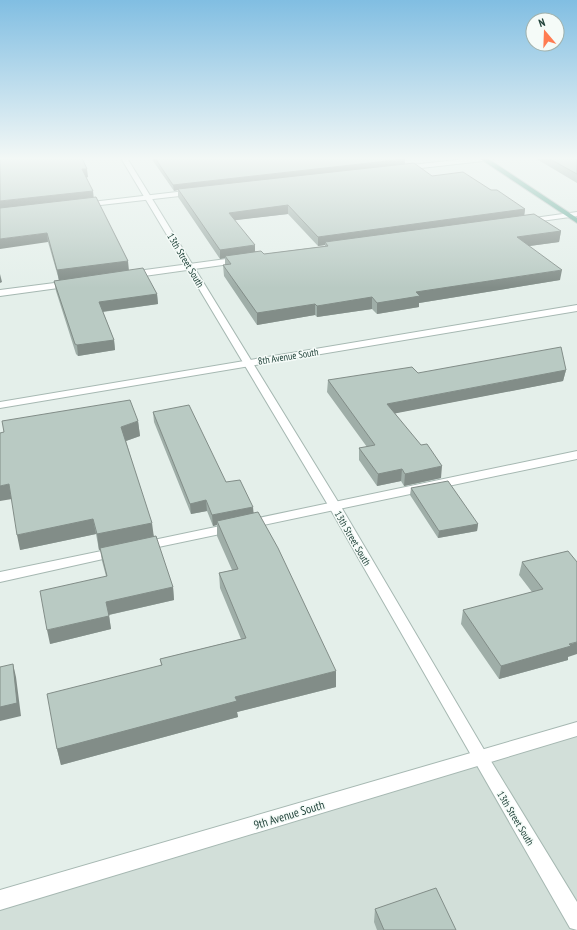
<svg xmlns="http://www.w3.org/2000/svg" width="577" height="930" font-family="'PT Sans Narrow',sans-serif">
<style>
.built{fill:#d2dfd9}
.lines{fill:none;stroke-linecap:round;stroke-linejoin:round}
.service-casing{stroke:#a6b8b2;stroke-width:2}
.minor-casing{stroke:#a6b8b2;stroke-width:2}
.tertiary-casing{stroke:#a6b8b2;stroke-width:2}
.primary-casing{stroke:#c1cac8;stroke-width:2}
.service{fill:#fff;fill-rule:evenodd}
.minor{fill:#fff;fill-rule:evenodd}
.tertiary{fill:#fff;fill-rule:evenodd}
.primary{fill:#64a997;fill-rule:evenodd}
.wall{fill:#9faea8;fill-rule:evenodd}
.shaded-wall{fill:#828d88}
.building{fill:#b9cac3;stroke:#828d88}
.labels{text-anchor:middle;stroke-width:3;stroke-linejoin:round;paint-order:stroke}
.street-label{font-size:10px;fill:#21433a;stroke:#f5fbf8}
.near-street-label{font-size:12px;fill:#21433a;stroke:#f5fbf8}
</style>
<rect width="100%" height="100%" fill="#e4efea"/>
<path class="built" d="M 577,729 L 577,930 L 0,930 L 0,901 Z"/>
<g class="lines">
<defs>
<path id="service" d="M 577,212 L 577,216 L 527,223 L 523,221 L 527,219 Z
M 241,257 L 245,260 L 244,262 L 130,278 L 126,275 L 130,272 Z
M 70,281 L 74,284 L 73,286 L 0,296 L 0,290 Z
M 577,451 L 577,459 L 144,550 L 139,549 L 137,546 L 139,543 L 144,542 Z
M 116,548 L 121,549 L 123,552 L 121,555 L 0,582 L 0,572 Z"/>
<path id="minor" d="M 473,158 L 495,158 L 492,160 L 403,170 L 400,168 L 403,166 Z
M 194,190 L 197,190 L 197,194 L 83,207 L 79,205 L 83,203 Z
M 577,305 L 577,311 L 0,408 L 0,402 Z
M 577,722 L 577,736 L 0,910 L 0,890 Z"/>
<path id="tertiary" d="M 121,158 L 127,158 L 340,505 L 486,753 L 577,902 L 577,930 L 570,928 L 328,505 Z"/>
<path id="primary" d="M 479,158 L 487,158 L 577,218 L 577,223 Z"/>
</defs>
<use href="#service" class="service-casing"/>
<use href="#minor" class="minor-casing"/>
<use href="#tertiary" class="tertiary-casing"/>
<use href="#primary" class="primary-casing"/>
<use href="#service" class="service"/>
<use href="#minor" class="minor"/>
<use href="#tertiary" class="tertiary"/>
<use href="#primary" class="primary"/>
</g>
<path class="wall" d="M 0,158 L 88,177 L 86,178 L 93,198 L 128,270 L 157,294 L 158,304 L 103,312 L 114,340 L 115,350 L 78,356 L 76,354 L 56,291 L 54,281 L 59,280 L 48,242 Z
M 151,158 L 404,158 L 405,164 L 432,176 L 491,190 L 525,209 L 524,215 L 561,231 L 559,242 L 529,246 L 560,280 L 419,303 L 419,307 L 377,314 L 372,309 L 317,317 L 315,315 L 257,325 L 224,276 L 223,265 L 225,265 L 225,258 L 220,259 L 178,197 L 178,190 L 174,191 ZM 288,214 L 318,246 L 325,245 L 325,246 L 264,254 L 255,251 L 235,220 Z
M 535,158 L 577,158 L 577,183 Z
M 566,370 L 563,381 L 395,413 L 441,478 L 404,486 L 401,481 L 377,486 L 359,460 L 359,448 L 367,447 L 327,392 L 328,380 L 418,373 Z
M 153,412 L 226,482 L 254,513 L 336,687 L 237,712 L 238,717 L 61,765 L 57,749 L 161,665 L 160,659 L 241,639 L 220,588 L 219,573 L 232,570 L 217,536 L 217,525 L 213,526 L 207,511 L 191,514 L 154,422 Z
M 138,421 L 140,436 L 126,441 L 154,537 L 173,587 L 174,600 L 109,615 L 111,629 L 50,644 L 106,576 L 102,561 L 100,549 L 99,550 L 96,534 L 20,550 Z
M 411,488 L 478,524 L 477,531 L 438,538 L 410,495 Z
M 568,551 L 568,660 L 499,679 L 461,624 L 463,610 L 532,592 L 519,575 L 522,562 Z
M 375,909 L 456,930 L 377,930 L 374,922 Z"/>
<path class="shaded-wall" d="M 405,159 L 405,164 L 178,189 L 178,190 L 174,191 L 173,185 Z
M 82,169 L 87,169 L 88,177 L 83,178 Z
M 93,191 L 94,200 L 0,210 L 0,201 Z
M 288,205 L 288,214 L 229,221 L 229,213 Z
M 525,209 L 524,218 L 325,242 L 325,245 L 318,246 L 318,237 Z
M 561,231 L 559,242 L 515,248 L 517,237 Z
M 47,233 L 48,242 L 0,249 L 0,239 Z
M 255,245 L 255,254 L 225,256 L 225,258 L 220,259 L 220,250 Z
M 128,261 L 129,271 L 59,281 L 57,270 Z
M 562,270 L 560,280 L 419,303 L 419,307 L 377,314 L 377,303 L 416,292 Z
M 0,274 L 2,282 L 0,283 Z
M 157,294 L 158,304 L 100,312 L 99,302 Z
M 372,297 L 372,309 L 317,317 L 317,306 Z
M 315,304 L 315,315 L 257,325 L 257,313 Z
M 114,340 L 115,350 L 78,356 L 77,345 Z
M 566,370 L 563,381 L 387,415 L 387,404 Z
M 138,421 L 140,436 L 123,442 L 121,427 Z
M 442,466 L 441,478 L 404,486 L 405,474 Z
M 402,469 L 401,481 L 377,486 L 378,474 Z
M 9,484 L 12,499 L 0,501 L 0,486 Z
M 206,500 L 207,511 L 191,514 L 190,504 Z
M 253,507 L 254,517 L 217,521 L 217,525 L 213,526 L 212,515 Z
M 93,519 L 96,534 L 20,550 L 17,535 Z
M 152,523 L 154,538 L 99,550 L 97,534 Z
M 478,524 L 477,531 L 438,538 L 439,531 Z
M 173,587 L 174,600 L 108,615 L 106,602 Z
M 109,616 L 111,629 L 50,644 L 47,630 Z
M 577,642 L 577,654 L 568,657 L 568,660 L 499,679 L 501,666 Z
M 13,664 L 16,677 L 21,716 L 0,721 L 0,707 Z
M 336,671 L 336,687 L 237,712 L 238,717 L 61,765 L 57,749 L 235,697 Z"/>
<path class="building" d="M 0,158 L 82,158 L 87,169 L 82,169 L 93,191 L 0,201 Z
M 155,158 L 404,158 L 405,159 L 173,185 Z
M 548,158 L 577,158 L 577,174 Z
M 414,163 L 432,176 L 463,172 L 491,190 L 497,190 L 525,209 L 318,237 L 288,205 L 229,213 L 255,245 L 220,250 L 178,189 Z
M 96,197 L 128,261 L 57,270 L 47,233 L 0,239 L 0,208 Z
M 534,214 L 561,231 L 517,237 L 562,270 L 416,292 L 420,296 L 377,303 L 372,297 L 317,306 L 315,304 L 257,313 L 223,265 L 231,264 L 225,256 L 261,251 L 264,254 L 328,246 L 325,242 Z
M 143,268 L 157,294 L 99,302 L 114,340 L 77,345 L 75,344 L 54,281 Z
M 561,347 L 566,370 L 387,404 L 421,445 L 427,444 L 442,466 L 405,474 L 402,469 L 378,474 L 359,448 L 375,445 L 328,380 L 412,367 L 418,373 Z
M 130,400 L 138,421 L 121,427 L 152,523 L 97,534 L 93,519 L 17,535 L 9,484 L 0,486 L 0,433 L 4,432 L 2,421 Z
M 189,405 L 226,482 L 240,480 L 253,507 L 212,515 L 206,500 L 190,504 L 153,412 Z
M 448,481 L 478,524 L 439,531 L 411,488 Z
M 258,512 L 278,548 L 336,671 L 235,697 L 237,701 L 57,749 L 47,694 L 162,665 L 160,659 L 246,638 L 219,573 L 238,569 L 217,521 Z
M 156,536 L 173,587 L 106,602 L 109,616 L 47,630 L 40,591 L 107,576 L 100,548 Z
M 568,551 L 577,562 L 577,642 L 569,644 L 571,646 L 501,666 L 463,610 L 543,589 L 522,562 Z
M 13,664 L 17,703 L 0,707 L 0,667 Z
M 436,888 L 456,930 L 384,930 L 375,909 Z"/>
<linearGradient id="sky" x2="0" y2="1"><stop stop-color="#81bee2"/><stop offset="0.55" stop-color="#f3f8f6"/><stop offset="1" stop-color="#f3f8f6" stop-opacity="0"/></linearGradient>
<rect width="577" height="288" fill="url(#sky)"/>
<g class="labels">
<g class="street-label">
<text transform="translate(186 260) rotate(59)" y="4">13th Street South</text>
<text transform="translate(288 356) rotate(-9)" y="4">8th Avenue South</text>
<text transform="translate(353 538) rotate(60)" y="4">13th Street South</text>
<text transform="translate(516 818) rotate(59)" y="4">13th Street South</text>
</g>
<g class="near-street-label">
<text transform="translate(289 815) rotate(-17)" y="4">9th Avenue South</text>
</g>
</g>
<g transform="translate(545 32) rotate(341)"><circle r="19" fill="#f5fbf8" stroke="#a0b1ac"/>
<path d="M0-3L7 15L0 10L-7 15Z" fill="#ff7c52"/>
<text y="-6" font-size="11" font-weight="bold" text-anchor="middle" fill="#21433a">N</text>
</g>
</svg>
